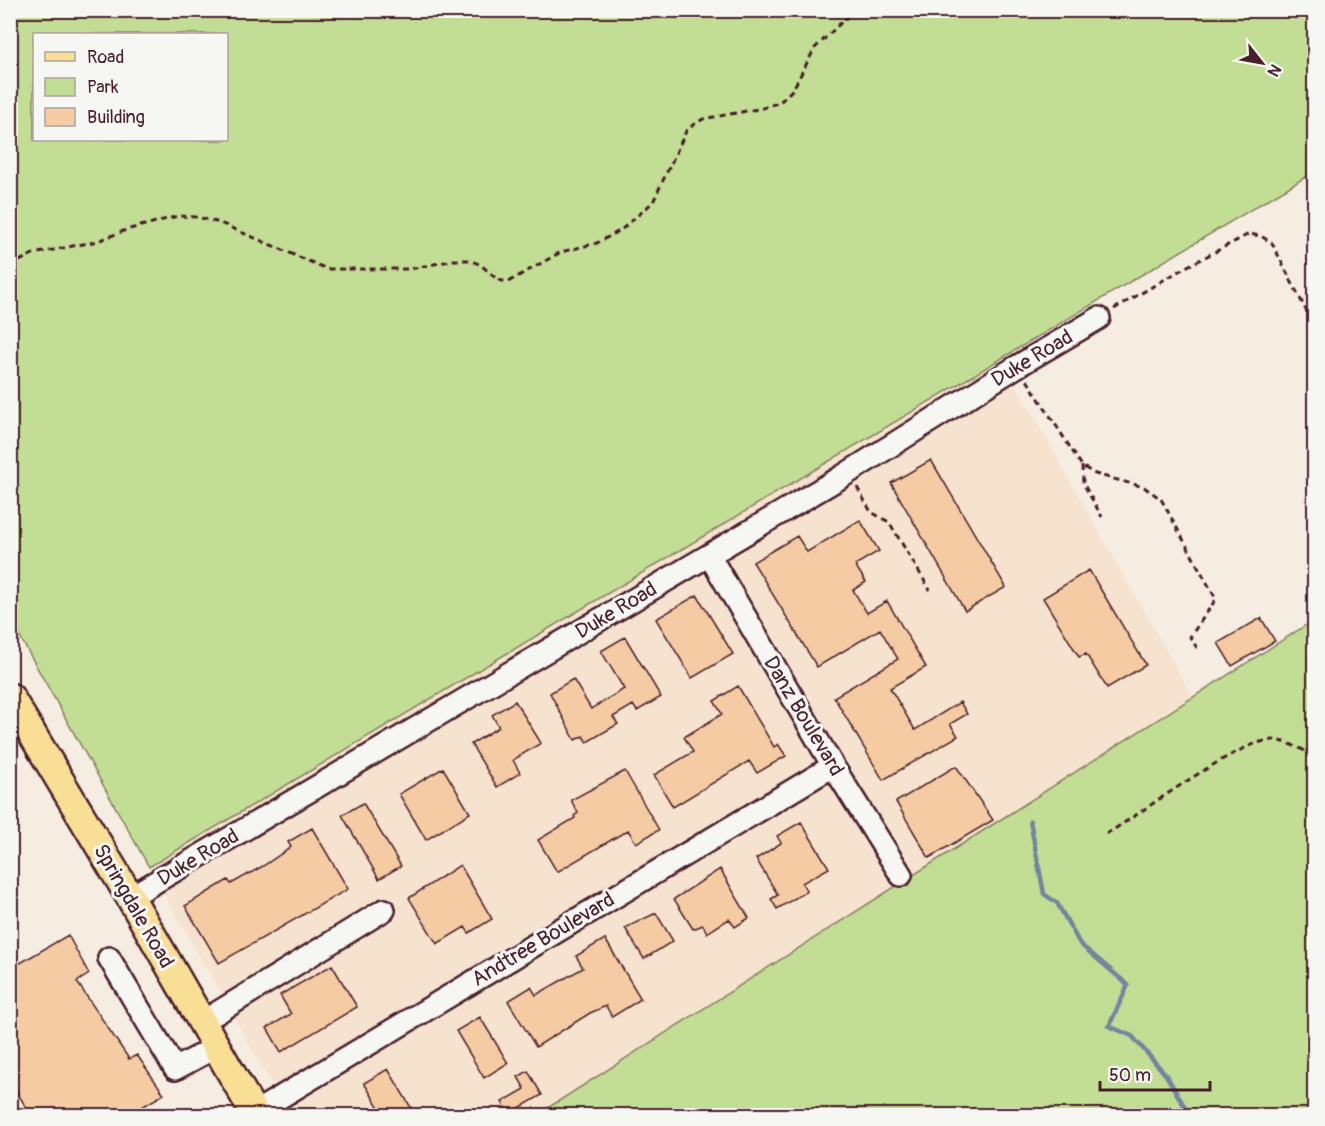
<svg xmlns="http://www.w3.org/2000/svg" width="1325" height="1126" font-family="Pangolin,sans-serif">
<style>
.built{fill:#f5e3cf}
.green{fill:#c2dd94;stroke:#867e60;stroke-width:1.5;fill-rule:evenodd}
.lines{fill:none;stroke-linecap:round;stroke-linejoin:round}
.stream{stroke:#7386a0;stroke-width:4.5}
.building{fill:#f4cba3;stroke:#4a1f2b;stroke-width:1.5}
.minor-casing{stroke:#4a1f2b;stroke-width:26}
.major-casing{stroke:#4a1f2b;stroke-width:32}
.path{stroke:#4a1f2b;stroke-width:3;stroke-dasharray:6 4.5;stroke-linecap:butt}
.minor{stroke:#f6f6f2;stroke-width:21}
.major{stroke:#f9df96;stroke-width:27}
.labels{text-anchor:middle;stroke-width:6;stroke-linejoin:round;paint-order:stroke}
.street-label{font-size:21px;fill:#4a1f2b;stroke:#f6f6f2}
</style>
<rect width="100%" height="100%" fill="#f6ede2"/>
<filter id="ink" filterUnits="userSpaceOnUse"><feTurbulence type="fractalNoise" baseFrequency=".0167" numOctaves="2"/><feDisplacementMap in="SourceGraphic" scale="12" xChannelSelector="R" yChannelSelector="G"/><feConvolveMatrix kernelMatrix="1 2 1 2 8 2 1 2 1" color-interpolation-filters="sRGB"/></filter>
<g filter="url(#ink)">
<path class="built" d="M 1001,359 L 1193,697 L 535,1115 L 289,1115 L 149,867 Z"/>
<path class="green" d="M 10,11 L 1314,11 L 1314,172 L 149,867 L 11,621 ZM 34,34 L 226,34 L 226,140 L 34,140 Z
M 1314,620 L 1314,1115 L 535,1116 Z"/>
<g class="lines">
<path class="stream" d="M 1030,821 L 1044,894 L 1057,903 L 1080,944 L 1128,985 L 1109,1026 L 1132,1036 L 1166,1075 L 1190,1116"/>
</g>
<path class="building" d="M 931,460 L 1006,587 L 965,611 L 891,483 Z
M 860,520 L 879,551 L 855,565 L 866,582 L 853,590 L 867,613 L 887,601 L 926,667 L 890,688 L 915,730 L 960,702 L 967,714 L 950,724 L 958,736 L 883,780 L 834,697 L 898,659 L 880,629 L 817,667 L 753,562 L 797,536 L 807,552 Z
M 1089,570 L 1146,665 L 1107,688 L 1086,654 L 1079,657 L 1043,598 Z
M 697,595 L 733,654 L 692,678 L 656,619 Z
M 1261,618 L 1275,641 L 1232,666 L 1218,643 Z
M 625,637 L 661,697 L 637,711 L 633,705 L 613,717 L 618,724 L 587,742 L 583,736 L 575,740 L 550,693 L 573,679 L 591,709 L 624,689 L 601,651 Z
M 738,686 L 774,747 L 778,744 L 786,756 L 757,773 L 749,761 L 673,807 L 654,775 L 693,752 L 684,737 L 722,714 L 714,701 Z
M 515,701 L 541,743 L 513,760 L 520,773 L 497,787 L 471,744 L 499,727 L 492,715 Z
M 956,766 L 993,820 L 929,858 L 896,802 Z
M 443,768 L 470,813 L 426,840 L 399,794 Z
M 625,771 L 659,830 L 636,843 L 628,830 L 557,872 L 538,840 L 575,818 L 574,816 L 578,813 L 571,800 Z
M 363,803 L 401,866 L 379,879 L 342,815 Z
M 801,822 L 829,868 L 802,883 L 807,891 L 777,909 L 771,899 L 778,895 L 756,859 L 781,843 L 777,836 Z
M 312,828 L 348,889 L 219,963 L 185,906 L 228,880 L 231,884 L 263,866 L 291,847 L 288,842 Z
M 460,865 L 492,919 L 469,933 L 465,927 L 437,944 L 409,898 Z
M 720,869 L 749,918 L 735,927 L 729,919 L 707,933 L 703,925 L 693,929 L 674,899 Z
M 656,913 L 673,941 L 644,959 L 625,928 Z
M 68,935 L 89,974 L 77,982 L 129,1059 L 137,1055 L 164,1094 L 127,1116 L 31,1116 L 10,1080 L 10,969 Z
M 605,939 L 641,999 L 612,1017 L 606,1006 L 590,1013 L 536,1047 L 508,1001 L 531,987 L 536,995 L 583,968 L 576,956 Z
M 332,965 L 357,1007 L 281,1052 L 267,1028 L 291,1014 L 280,995 Z
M 480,1017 L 508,1063 L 484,1078 L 456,1031 Z
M 388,1069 L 416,1116 L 384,1116 L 364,1083 Z
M 528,1071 L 542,1095 L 509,1114 L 502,1102 L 525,1089 L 518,1077 Z"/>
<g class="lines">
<defs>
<path id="minor" d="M 709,555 L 833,766 L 901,875
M 130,897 L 838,479 L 1016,367 L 1099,318
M 109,958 L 175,1069 L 216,1047
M 202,1022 L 384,910
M 254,1113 L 833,766"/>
<path id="major" d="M 10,697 L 130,897 L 256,1116"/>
</defs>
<use href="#minor" class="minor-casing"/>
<use href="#major" class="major-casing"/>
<path class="path" d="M 10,266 L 33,254 L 98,241 L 126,230 L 178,216 L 197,217 L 220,223 L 327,269 L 410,269 L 454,260 L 470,260 L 481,265 L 498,280 L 508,282 L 561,252 L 597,243 L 621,230 L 653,202 L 687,129 L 703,119 L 763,108 L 780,102 L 793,89 L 815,48 L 854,10
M 1114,309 L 1186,267 L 1249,234 L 1261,236 L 1272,243 L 1314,326
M 1027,380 L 1082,466 L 1095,474 L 1144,487 L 1161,499 L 1216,599 L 1190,637 L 1197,648
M 1082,466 L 1083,483 L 1102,517
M 857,487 L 871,512 L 889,522 L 930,590
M 1106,834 C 1140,815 1241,737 1275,740 C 1289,742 1302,750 1314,755"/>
<use href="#minor" class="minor"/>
<use href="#major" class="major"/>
</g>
</g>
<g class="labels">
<g class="street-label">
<text transform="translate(1032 358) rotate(-31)" y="7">Duke Road</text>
<text transform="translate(616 610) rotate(-31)" y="7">Duke Road</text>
<text transform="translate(804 716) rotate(59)" y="7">Danz Boulevard</text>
<text transform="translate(198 857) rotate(-31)" y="7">Duke Road</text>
<text transform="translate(134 906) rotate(60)" y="7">Springdale Road</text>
<text transform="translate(543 939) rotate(-31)" y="7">Andtree Boulevard</text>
</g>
</g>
<rect width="1325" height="1126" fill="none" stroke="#f6f6f2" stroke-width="36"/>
<rect x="18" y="18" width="1289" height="1090" fill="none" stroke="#4a1f2b" stroke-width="2" filter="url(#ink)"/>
<rect x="33" y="33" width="195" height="108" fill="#f6f6f2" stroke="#b1a0a2" stroke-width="1.5"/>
<rect x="45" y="52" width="30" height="9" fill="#f9df96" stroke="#b1a0a2" stroke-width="1.5"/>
<text x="87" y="63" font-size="18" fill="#4a1f2b">Road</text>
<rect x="45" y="78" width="30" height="18" fill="#c2dd94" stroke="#b1a0a2" stroke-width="1.5"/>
<text x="87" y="93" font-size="18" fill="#4a1f2b">Park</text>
<rect x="45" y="108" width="30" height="18" fill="#f4cba3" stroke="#b1a0a2" stroke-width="1.5"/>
<text x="87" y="123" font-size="18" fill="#4a1f2b">Building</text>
<g transform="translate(1262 63) rotate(121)" stroke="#f6f6f2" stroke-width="4.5" paint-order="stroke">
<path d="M0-4.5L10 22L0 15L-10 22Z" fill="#4a1f2b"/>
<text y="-9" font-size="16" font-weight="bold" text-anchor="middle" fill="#4a1f2b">N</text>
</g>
<path d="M1100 1081v9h110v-9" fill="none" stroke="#4a1f2b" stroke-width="3"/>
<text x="1109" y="1081" font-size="18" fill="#4a1f2b" stroke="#f6f6f2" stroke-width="4.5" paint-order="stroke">50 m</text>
</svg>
